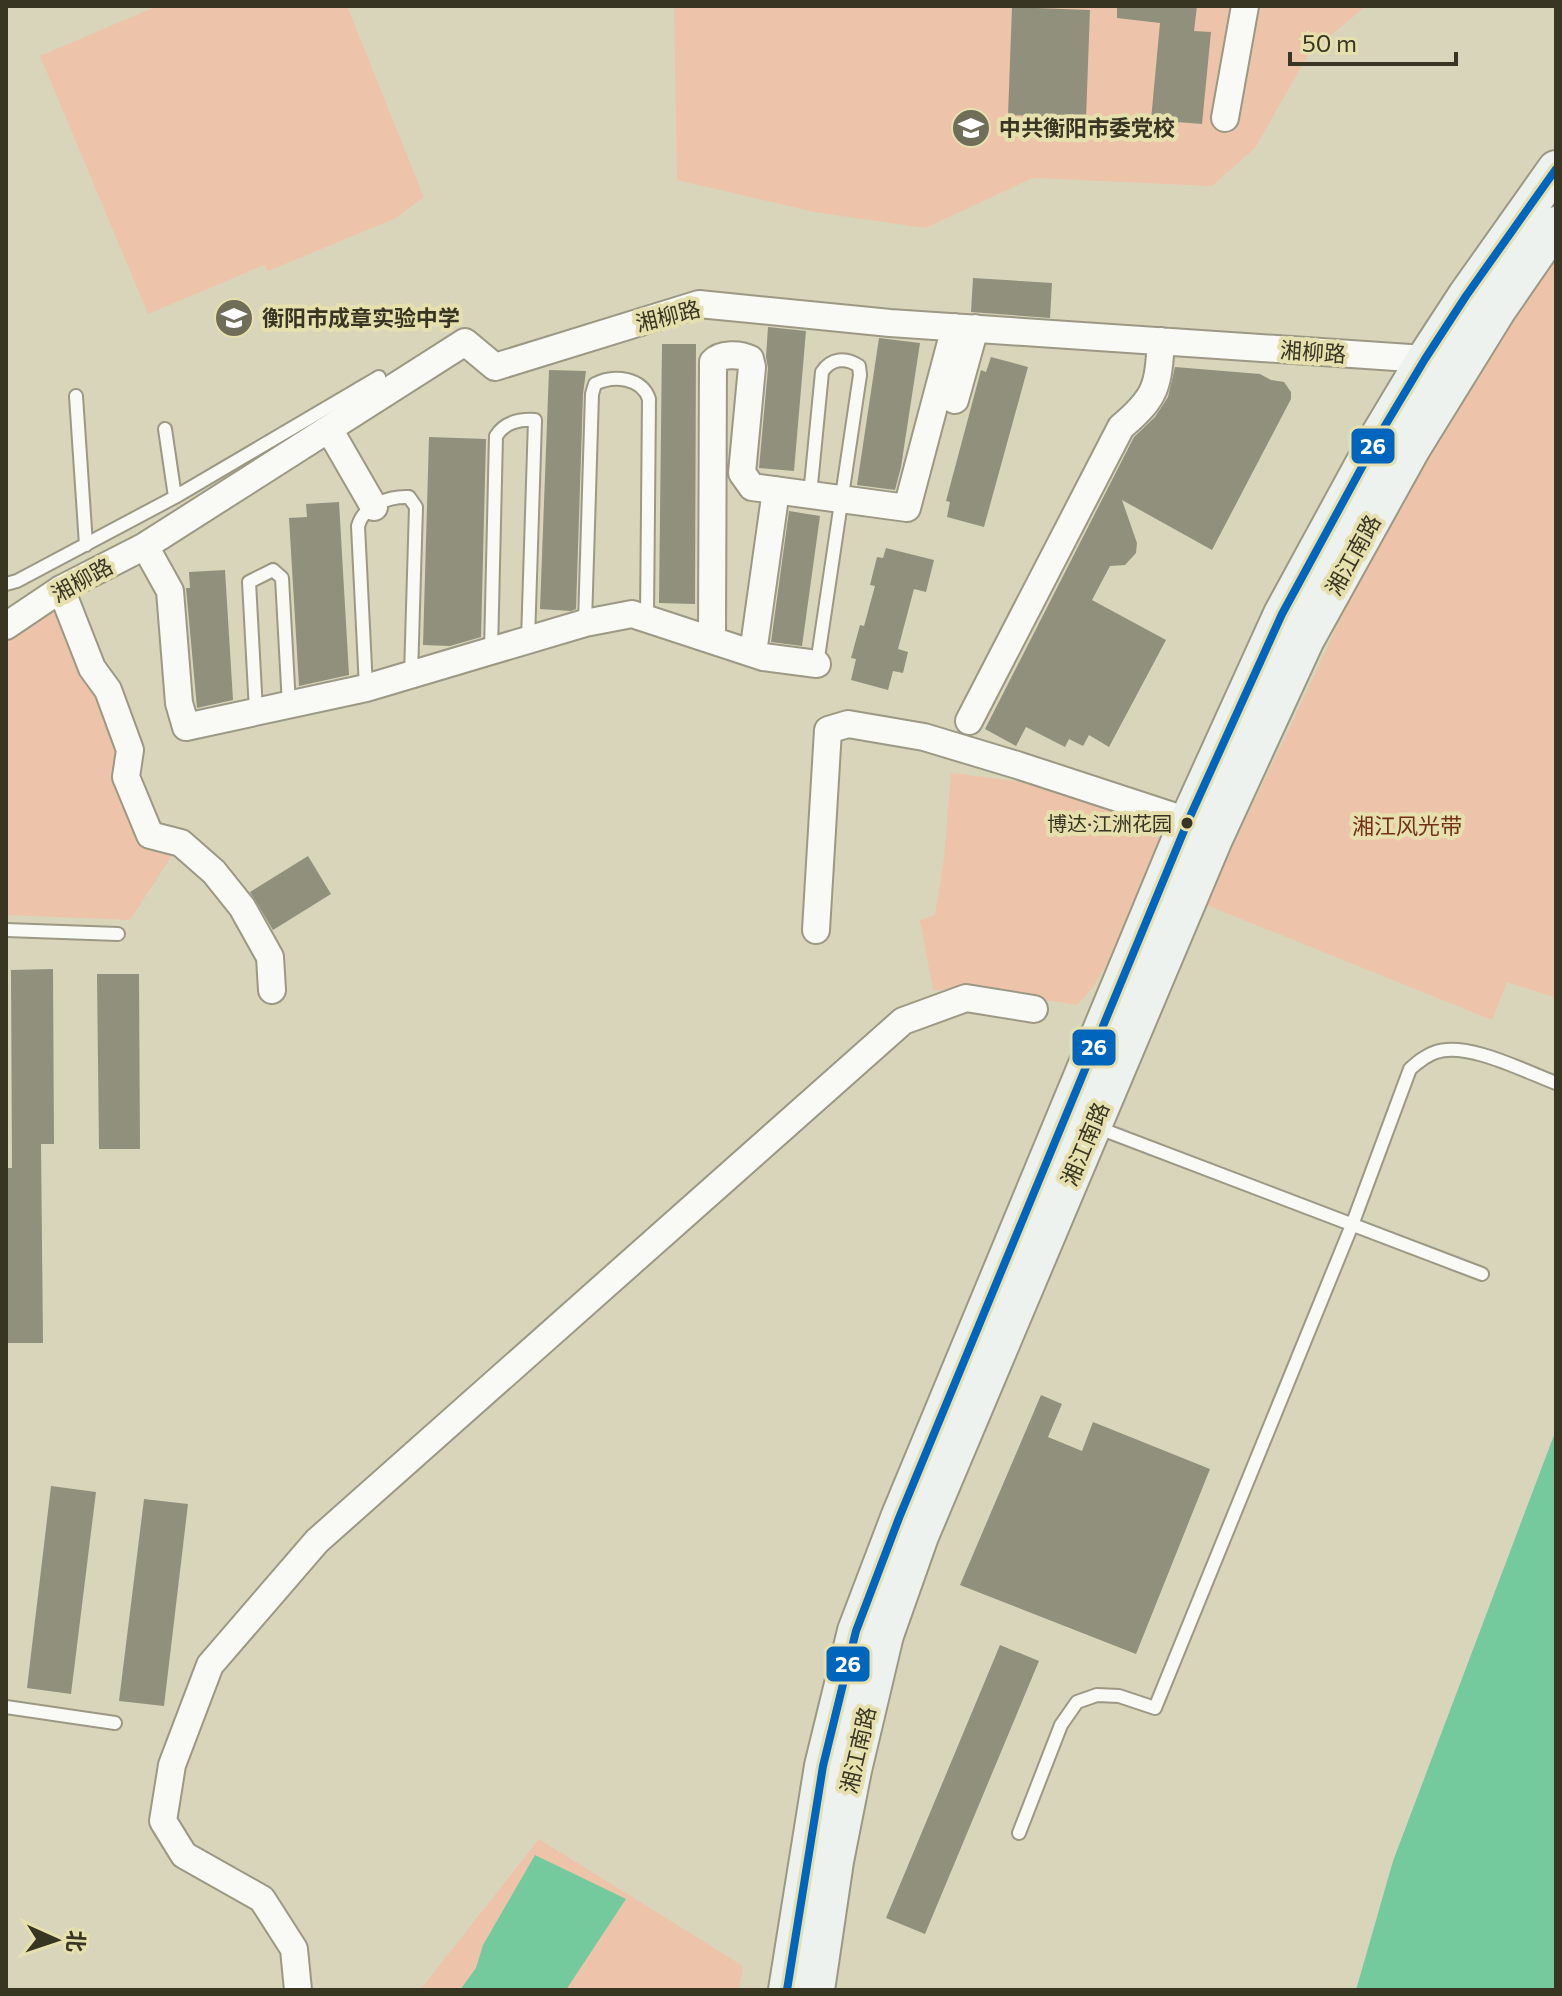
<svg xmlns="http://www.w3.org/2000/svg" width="1562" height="1996" font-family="Commissioner,'Noto Sans SC',sans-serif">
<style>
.green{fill:#edc4aa}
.water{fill:#74ca9c}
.building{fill:#90907c}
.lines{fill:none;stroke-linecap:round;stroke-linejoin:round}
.lane-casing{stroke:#9b9883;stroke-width:16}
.street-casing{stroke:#9b9883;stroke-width:30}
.secondary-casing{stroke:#9b9883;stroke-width:40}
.lane{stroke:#f9f9f5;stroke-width:12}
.street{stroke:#f9f9f5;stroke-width:26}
.secondary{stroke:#eef2ef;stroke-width:36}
.bus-1-casing{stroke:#e6dfae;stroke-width:14}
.bus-1{stroke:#0065bd;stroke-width:8}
.bus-dot{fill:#383522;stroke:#e6dfae;stroke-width:3}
.labels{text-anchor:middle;stroke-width:8;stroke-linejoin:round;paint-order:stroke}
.bus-label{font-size:20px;fill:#383522;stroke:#e6dfae;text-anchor:end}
.poi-label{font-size:22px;font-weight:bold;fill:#383522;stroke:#e6dfae;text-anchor:start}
.street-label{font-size:22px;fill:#383522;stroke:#e6dfae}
.park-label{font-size:22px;fill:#733117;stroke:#e6dfae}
.line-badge{stroke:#e6dfae;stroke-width:3}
.badge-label{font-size:22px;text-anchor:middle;font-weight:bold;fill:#fff}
</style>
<rect width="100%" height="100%" fill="#d9d5bb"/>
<path class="green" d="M 157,6 L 347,6 L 424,197 L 396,218 L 268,271 L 264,265 L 148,314 L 40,56 Z
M 674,6 L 1366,6 L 1308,55 L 1255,148 L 1212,186 L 1033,178 L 925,228 L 814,212 L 677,180 Z
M 1556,260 L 1556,998 L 1507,982 L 1492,1020 L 1204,904 L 1292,723 L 1393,505 L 1489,355 Z
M 55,608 L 99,694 L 119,749 L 113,776 L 140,844 L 173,854 L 130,920 L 6,915 L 6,643 Z
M 951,773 C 1020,782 1094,786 1154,824 L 1159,844 C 1138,891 1113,972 1077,1005 L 1001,993 L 933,990 L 920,920 L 935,915 L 944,858 Z
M 539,1839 L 743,1966 L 739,1990 L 420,1990 Z"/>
<path class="water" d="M 1556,1430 L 1556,1990 L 1356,1990 L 1393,1861 Z
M 535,1855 L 626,1899 L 566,1990 L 460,1990 L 476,1968 L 483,1945 Z"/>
<path class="building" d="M 1117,6 L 1197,6 L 1194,31 L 1211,32 L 1202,124 L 1151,120 L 1160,23 L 1117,18 Z
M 1012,7 L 1090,10 L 1086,118 L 1008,115 Z
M 973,278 L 1052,283 L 1050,318 L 971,312 Z
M 768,327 L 806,331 L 794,471 L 759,468 L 768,368 L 766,357 Z
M 879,338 L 920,343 L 901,467 L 895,490 L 857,485 Z
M 662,344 L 696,344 L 695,604 L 659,603 Z
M 991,357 L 1028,367 L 984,527 L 947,517 L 950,502 L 946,501 L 981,370 L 986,372 Z
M 1175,367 L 1260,374 L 1271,380 L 1284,382 L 1291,392 L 1291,399 L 1212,550 L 1122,500 L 1137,543 L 1136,553 L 1125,565 L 1110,566 L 1092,600 L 1166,640 L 1109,747 L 1089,735 L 1083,746 L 1069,739 L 1065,747 L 1026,727 L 1016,746 L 985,729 L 1134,437 L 1155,417 L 1168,397 Z
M 549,370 L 586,371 L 583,394 L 576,609 L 571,611 L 540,609 Z
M 429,437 L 486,439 L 481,637 L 450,646 L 423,645 Z
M 339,502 L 349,675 L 299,686 L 289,518 L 307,517 L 306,504 Z
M 789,511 L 820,516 L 802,646 L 771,642 Z
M 886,548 L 934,560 L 926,592 L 914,589 L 898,649 L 908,652 L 903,673 L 893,671 L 888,690 L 851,680 L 856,659 L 851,658 L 860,625 L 864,626 L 875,586 L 870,585 L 877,557 L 883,558 Z
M 225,570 L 233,700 L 197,708 L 186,588 L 190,588 L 189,572 Z
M 308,856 L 331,894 L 273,930 L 250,892 Z
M 53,969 L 54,1144 L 41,1144 L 43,1343 L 6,1343 L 6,1168 L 12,1168 L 11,970 Z
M 97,974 L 139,974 L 140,1149 L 99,1149 Z
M 1041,1395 L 1062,1404 L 1048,1437 L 1082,1451 L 1093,1422 L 1210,1469 L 1136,1654 L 960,1585 Z
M 51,1486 L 96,1492 L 71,1694 L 27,1688 Z
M 144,1499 L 188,1504 L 164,1706 L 119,1701 Z
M 1000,1645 L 1039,1661 L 925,1934 L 886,1918 Z"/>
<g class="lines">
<defs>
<path id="lane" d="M 76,396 L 86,545
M 165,429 L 175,497
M 810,495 L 822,372 C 831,358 846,357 859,366 L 860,375 L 817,664
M 6,584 L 17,581 L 175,497 L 379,377
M 585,623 L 592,394 L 595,384 C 614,374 642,378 649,399 L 647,618
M 491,651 L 496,436 C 505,422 519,419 535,420 L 528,640
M 366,688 L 358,526 C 364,505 389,496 409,497 L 416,507 L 411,675
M 256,711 L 249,582 L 273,570 L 282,578 L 289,705
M 6,930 L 118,934
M 1096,1127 L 1482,1274
M 6,1707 L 115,1723
M 1019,1833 L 1061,1725 L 1077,1702 L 1097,1695 L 1119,1696 L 1155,1708 L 1352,1225 L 1410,1069 C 1418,1062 1426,1055 1436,1052 C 1467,1041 1526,1072 1556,1083"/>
<path id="street" d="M 1225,118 L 1245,6
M 955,400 L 975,328
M 329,429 L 374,507
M 145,546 L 170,591 L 179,703 L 186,727 L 366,688 L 585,623 L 632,614 L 763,657 L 817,664
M 61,589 L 92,668 L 108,690 L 130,750 L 126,777 L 150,835 L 181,843 L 214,872 L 242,907 L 270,957 L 272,990
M 6,626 L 61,589 L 145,546 L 465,342 L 495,367 L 699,304 L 890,323 L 1425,359
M 712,640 L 713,362 C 721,353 740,354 750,359 L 752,367 L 742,473 L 752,487 L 907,508 L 955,327
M 753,653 L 776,490
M 969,721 L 1121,427 C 1157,397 1158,386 1161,341
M 816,930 L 828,730 L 848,724 L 924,737 L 1017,765 L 1188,821
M 298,1990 L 294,1949 L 262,1899 L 184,1855 L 163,1821 L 172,1765 L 210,1665 L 317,1541 L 903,1021 L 966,998 L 1034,1009"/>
<path id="secondary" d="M 787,1990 L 823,1766 L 856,1631 L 899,1518 L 1188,821 L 1282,614 L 1380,434 L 1425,359 L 1466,296 L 1556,169
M 816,1990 L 835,1861 L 853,1770 L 885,1635 L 920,1536 L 1214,839 L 1306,639 L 1412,448 L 1498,309 L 1556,225"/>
</defs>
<use href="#lane" class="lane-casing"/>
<use href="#street" class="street-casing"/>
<use href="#secondary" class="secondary-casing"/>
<use href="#lane" class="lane"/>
<use href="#street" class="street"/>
<use href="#secondary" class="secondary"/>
<defs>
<path id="bus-1" d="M 787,1990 L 823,1766 L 856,1631 L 899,1518 L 1188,821 L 1282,614 L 1380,434 L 1425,359 L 1466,296 L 1556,169"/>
</defs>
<use href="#bus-1" class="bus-1-casing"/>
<use href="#bus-1" class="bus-1"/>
</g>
<defs>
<symbol id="school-disc" viewBox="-11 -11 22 22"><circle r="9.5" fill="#706d58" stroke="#e6dfae"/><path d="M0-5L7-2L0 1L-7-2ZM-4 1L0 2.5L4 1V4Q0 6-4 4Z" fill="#fff"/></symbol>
</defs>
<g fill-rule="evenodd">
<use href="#school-disc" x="949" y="106" width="44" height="44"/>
<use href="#school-disc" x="212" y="296" width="44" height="44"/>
</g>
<circle class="bus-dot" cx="1187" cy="823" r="7"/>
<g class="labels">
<g class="bus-label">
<text x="1172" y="831">博达·江洲花园</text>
</g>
<g class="poi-label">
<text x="999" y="136">中共衡阳市委党校</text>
<text x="262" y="326">衡阳市成章实验中学</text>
</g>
<g class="street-label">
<text transform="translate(668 316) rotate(-14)" y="8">湘柳路</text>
<text transform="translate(1313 352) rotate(4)" y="8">湘柳路</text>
<text transform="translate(1353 555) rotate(-61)" y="8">湘江南路</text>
<text transform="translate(82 580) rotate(-29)" y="8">湘柳路</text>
<text transform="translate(1085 1144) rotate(-67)" y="8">湘江南路</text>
<text transform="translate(858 1750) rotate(-77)" y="8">湘江南路</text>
</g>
<g class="park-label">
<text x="1407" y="834">湘江风光带</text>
</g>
</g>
<g class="line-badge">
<rect x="1350" y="427" width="46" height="38" rx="8" fill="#0065bd"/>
<rect x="1071" y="1028" width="46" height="39" rx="8" fill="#0065bd"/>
<rect x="825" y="1645" width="46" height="38" rx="8" fill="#0065bd"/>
</g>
<g class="badge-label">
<text x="1373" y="454">26</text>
<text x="1094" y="1055">26</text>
<text x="848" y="1672">26</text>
</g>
<rect width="1562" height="1996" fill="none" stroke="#383522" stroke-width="16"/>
<g transform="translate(56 1940) rotate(93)" stroke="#e6dfae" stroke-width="6" paint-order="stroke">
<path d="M0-6L14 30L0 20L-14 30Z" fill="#383522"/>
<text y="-12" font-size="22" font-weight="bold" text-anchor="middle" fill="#383522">北</text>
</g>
<path d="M1290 52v12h166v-12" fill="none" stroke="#383522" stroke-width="4"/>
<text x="1302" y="52" font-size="24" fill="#383522" stroke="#e6dfae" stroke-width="6" paint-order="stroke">50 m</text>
</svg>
